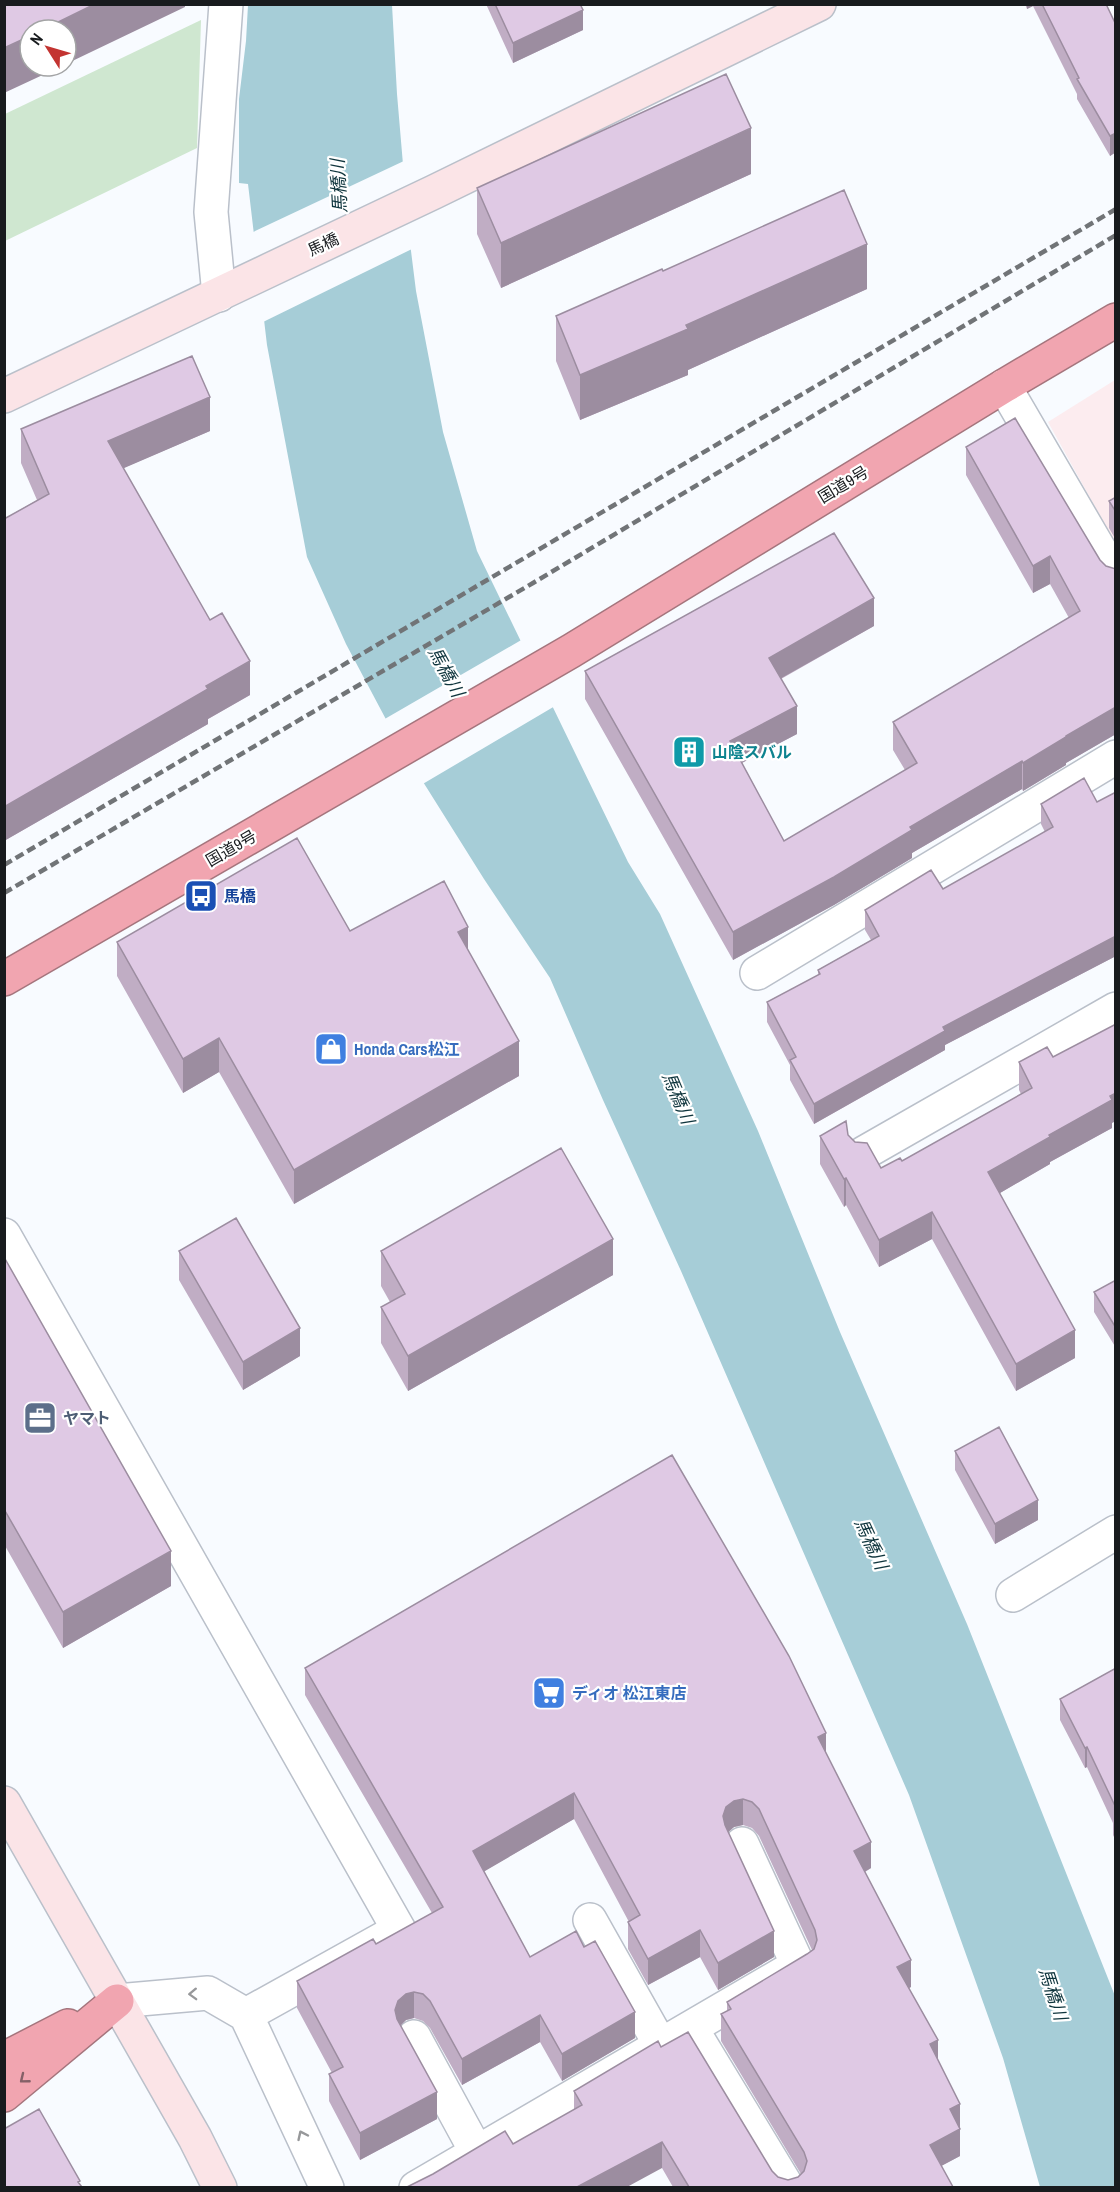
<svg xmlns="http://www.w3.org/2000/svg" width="1120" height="2192" font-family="'Archivo Narrow','Noto Sans JP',sans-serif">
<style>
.commercial{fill:#fcecef}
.green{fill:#cfe7d0}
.water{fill:#a6cdd7}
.pier{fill:#f8fbff}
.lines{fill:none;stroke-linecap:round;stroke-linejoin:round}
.street-casing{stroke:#bac0ca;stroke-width:36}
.secondary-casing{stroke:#bac0ca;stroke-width:36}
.highway-casing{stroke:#a5757d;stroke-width:36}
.street{stroke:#fff;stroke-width:33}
.secondary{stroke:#fbe4e7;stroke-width:33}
.highway{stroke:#f1a5b0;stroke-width:33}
.rail{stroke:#717477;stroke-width:4.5;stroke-dasharray:9 4.5;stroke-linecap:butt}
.wall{fill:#c0adc4}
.shaded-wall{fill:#9c8da0}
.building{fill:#dfc9e4;stroke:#9c8da0;stroke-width:1.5}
.oneway{stroke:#97989a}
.oneway2{stroke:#846067}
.labels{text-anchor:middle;stroke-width:4.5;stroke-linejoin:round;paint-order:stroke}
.street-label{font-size:16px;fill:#181b1e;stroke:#fff}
.culture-label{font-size:16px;font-weight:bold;fill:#0d838f;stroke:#fff;text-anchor:start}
.transit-label{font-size:16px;font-weight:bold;fill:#164399;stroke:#fff;text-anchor:start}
.shop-label{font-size:16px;font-weight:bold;fill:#366cbe;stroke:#fff;text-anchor:start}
.service-label{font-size:16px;font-weight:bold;fill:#4e5e75;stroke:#fff;text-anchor:start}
.water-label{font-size:18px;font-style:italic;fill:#0f353d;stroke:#fff}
</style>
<rect width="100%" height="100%" fill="#f8fbff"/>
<path class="commercial" d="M 1115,380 L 1115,543 L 1048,422 Z"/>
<path class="green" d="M 201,20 L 197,148 L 5,241 L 5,114 Z"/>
<path class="water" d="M 248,5 L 392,5 L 397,94 L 409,235 L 416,291 L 443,432 L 477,551 L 628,862 L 660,914 L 758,1131 L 840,1332 L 967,1624 L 1115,1996 L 1115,2187 L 1040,2187 L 1003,2058 L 909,1795 L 681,1271 L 603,1100 L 550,978 L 484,879 L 398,742 L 346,644 L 307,557 L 267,345 L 248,184 L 239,183 L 239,99 L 246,41 Z"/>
<path class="pier" d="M 406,160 L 414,248 L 261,323 L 251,233 Z
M 523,639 L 555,706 L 421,785 L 383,720 Z"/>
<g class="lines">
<defs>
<path id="street" d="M 219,295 L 211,212 L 226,4
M 1004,386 L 1116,578
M 757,973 L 1116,757
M 864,1153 L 1116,1009
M 4,1235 L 399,1930 L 246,2015
M 1013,1595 L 1116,1532
M 590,1920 L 661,2046
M 117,2001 L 208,1993 L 246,2015 L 327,2188
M 691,2028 L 788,2188
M 414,2037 L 476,2151
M 416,2188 L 798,1965 L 742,1844"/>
<path id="secondary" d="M 4,396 L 434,192 L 819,4
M 4,1803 L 195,2138 L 220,2188"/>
<path id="highway" d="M 4,979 L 571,651 L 1004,386 L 1116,320
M 4,2059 L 68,2026
M 4,2095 L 117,2001"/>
</defs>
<use href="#street" class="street-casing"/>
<use href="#secondary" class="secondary-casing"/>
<use href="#highway" class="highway-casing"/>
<use href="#street" class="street"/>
<use href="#secondary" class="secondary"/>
<use href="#highway" class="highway"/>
<path class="rail" d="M 4,865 L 1116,209
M 4,893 L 533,583 L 1116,235"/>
</g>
<path class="wall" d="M 486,4 L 580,4 L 583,30 L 513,63 Z
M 1025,4 L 1106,4 L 1116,25 L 1116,152 L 1110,156 L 1077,99 L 1077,94 L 1033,6 L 1027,9 Z
M 751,174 L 501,288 L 477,234 L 477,188 Z
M 663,271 L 867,289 L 688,370 L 688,375 L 580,420 L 556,361 L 556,316 Z
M 21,429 L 210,431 L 123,468 L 250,695 L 208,719 L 208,724 L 4,841 L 4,519 L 37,500 L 21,463 Z
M 966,447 L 1100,560 L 1106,566 L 1116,569 L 1116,734 L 1066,763 L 1066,765 L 1023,791 L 1022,789 L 912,853 L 912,858 L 834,905 L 733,960 L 585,699 L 585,671 L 874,626 L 781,679 L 797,734 L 742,763 L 784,841 L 905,770 L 893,750 L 893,722 L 1069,618 L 1050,584 L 1033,593 L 966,475 Z
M 1116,497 L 1116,540 L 1109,528 L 1109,501 Z
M 1116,792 L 1116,956 L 945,1045 L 945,1050 L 814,1124 L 790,1080 L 790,1065 L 767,1022 L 767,1002 L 818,975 L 818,970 L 871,940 L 865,930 L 865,910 L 943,889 L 1045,832 L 1041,824 L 1041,804 L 1097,802 Z
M 350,931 L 468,950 L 519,1076 L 294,1204 L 219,1072 L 183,1093 L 117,976 L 117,942 Z
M 1053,1057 L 1112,1123 L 1112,1128 L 1050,1162 L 1050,1164 L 1000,1193 L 1075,1358 L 1016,1391 L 932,1239 L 879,1267 L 846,1205 L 844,1207 L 820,1164 L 820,1136 L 848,1135 L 881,1168 L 902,1161 L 1021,1094 L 1019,1090 L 1019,1062 Z
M 179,1251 L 300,1356 L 243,1390 L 179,1280 Z
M 381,1251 L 613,1275 L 408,1391 L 381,1343 L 381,1307 L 390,1302 L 381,1286 Z
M 4,1257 L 171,1586 L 63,1648 L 4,1544 Z
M 1116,1280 L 1116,1348 L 1094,1312 L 1094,1292 Z
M 955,1451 L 1038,1520 L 995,1544 L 955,1470 Z
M 305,1668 L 826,1753 L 871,1868 L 865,1872 L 911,1987 L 909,1988 L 938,2060 L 960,2104 L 960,2156 L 941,2166 L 953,2187 L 673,2187 L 662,2168 L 513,2144 L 574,2110 L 574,2091 L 661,2047 L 778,2177 L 788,2180 L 798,2177 L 801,2174 L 721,2041 L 721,2014 L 727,2011 L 727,2002 L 807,1954 L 812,1950 L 759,1836 L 752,1828 L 743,1825 L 734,1827 L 728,1832 L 774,1957 L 718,1990 L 700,1957 L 648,1985 L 628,1949 L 628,1922 L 629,1922 L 574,1819 L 484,1871 L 530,1957 L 635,2038 L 562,2081 L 540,2042 L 462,2085 L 430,2028 L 423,2021 L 414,2018 L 406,2020 L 401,2025 L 437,2119 L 360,2160 L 329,2101 L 329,2074 L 332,2073 L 297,2008 L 297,1981 L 376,1944 L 432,1913 L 305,1695 Z
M 1116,1668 L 1116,1841 L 1113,1835 L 1113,1823 L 1087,1767 L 1085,1768 L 1060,1720 L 1060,1699 Z"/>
<path class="shaded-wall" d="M 95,4 L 185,4 L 185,7 L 66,64 L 66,30 L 42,30 Z
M 1027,4 L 1033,4 L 1033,6 L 1027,9 Z
M 583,10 L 583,30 L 513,63 L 513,43 Z
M 30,36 L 30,66 L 62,66 L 4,93 L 4,48 Z
M 751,128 L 751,174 L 501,288 L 501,243 Z
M 1116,133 L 1116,152 L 1110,156 L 1110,136 Z
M 867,244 L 867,289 L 688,370 L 688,375 L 580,420 L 580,375 L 686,325 Z
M 210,397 L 210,431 L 108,475 L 108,441 Z
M 1050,556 L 1050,584 L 1033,593 L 1033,566 Z
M 874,598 L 874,626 L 769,685 L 769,658 Z
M 250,661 L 250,695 L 208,719 L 208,724 L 4,841 L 4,807 L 206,686 Z
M 797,706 L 797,734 L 730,769 L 730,741 Z
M 1116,707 L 1116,734 L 1066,763 L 1066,765 L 1023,791 L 1023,763 L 1066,736 Z
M 1022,761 L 1022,789 L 912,853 L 912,858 L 834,905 L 733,960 L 733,932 Z
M 468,927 L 468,961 L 458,932 Z
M 1116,936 L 1116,956 L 945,1045 L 945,1050 L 814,1124 L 814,1104 L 943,1027 Z
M 219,1038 L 219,1072 L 183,1093 L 183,1059 Z
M 519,1041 L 519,1076 L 294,1204 L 294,1170 Z
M 1116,1093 L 1116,1121 L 1112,1123 L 1112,1128 L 1050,1162 L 1050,1164 L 988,1200 L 988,1172 Z
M 846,1178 L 846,1205 L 844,1207 L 844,1179 Z
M 932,1212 L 932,1239 L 879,1267 L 879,1240 Z
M 613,1239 L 613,1275 L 408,1391 L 408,1356 Z
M 300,1328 L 300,1356 L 243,1390 L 243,1362 Z
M 1075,1330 L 1075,1358 L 1016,1391 L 1016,1364 Z
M 1038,1500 L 1038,1520 L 995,1544 L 995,1524 Z
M 171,1551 L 171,1586 L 63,1648 L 63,1612 Z
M 826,1733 L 826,1759 L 818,1737 Z
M 1087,1747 L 1087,1767 L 1085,1768 L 1085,1748 Z
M 574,1793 L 574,1819 L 473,1878 L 473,1851 Z
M 743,1799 L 743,1825 L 734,1827 L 726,1834 L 723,1816 L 726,1807 L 734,1801 Z
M 871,1842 L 871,1868 L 854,1878 L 854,1851 Z
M 700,1930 L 700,1957 L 648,1985 L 648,1959 Z
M 774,1931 L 774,1957 L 718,1990 L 718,1963 Z
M 911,1960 L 911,1987 L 897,1994 L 897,1967 Z
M 414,1992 L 414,2018 L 406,2020 L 398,2028 L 395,2010 L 398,2001 L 406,1994 Z
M 635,2012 L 635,2038 L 562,2081 L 562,2054 Z
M 540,2015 L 540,2042 L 462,2085 L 462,2059 Z
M 938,2040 L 938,2066 L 930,2044 Z
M 437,2092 L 437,2119 L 360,2160 L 360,2133 Z
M 960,2104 L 960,2156 L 930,2172 L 930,2145 L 950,2109 Z
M 662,2142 L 662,2168 L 627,2187 L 577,2187 Z"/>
<path class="building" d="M 4,4 L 95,4 L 42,30 L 30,30 L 30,36 L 4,48 Z
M 495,4 L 580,4 L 583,10 L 513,43 Z
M 1042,4 L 1106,4 L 1116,25 L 1116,133 L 1110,136 L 1077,79 L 1079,78 Z
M 726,74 L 751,128 L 501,243 L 477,188 Z
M 844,190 L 867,244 L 686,325 L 688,329 L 580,375 L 556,316 L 662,269 L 663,271 Z
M 192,356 L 210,397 L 108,441 L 210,620 L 222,613 L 250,661 L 206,686 L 208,689 L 4,807 L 4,519 L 49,494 L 21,429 Z
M 1015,418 L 1100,560 L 1106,566 L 1116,569 L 1116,707 L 1066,736 L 1066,737 L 1023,763 L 1022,761 L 910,827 L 912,830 L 834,877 L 733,932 L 585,671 L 834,533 L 874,598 L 769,658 L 797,706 L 730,741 L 784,841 L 917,763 L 893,722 L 1080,611 L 1050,556 L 1033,566 L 966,447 Z
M 1116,497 L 1116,512 L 1109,501 Z
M 1084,778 L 1097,802 L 1116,792 L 1116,936 L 943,1027 L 945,1031 L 814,1104 L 790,1060 L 796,1057 L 767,1002 L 820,974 L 818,970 L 879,936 L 865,910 L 931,870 L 943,889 L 1053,827 L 1041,804 Z
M 297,838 L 350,931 L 444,881 L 468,927 L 458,932 L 519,1041 L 294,1170 L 219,1038 L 183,1059 L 117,942 Z
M 1116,1024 L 1116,1093 L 1110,1096 L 1112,1100 L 1049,1135 L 1050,1137 L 988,1172 L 1075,1330 L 1016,1364 L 932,1212 L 879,1240 L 846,1178 L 844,1179 L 820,1136 L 846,1121 L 848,1135 L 855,1142 L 867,1143 L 881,1168 L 900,1158 L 902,1161 L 1032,1088 L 1019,1062 L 1047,1047 L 1053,1057 Z
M 561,1148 L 613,1239 L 408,1356 L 381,1307 L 405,1294 L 381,1251 Z
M 236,1218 L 300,1328 L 243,1362 L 179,1251 Z
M 4,1257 L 171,1551 L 63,1612 L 4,1509 Z
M 1116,1280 L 1116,1328 L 1094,1292 Z
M 999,1427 L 1038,1500 L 995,1524 L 955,1451 Z
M 672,1455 L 789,1656 L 826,1733 L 818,1737 L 871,1842 L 854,1851 L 911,1960 L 897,1967 L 938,2040 L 930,2044 L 960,2104 L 950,2109 L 960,2129 L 930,2145 L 953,2187 L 689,2187 L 662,2142 L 577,2187 L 407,2187 L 433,2174 L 505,2131 L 513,2144 L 582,2105 L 574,2091 L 658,2041 L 661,2047 L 688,2032 L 772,2171 L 778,2177 L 788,2180 L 798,2177 L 804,2171 L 807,2161 L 804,2152 L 721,2014 L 731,2009 L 727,2002 L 807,1954 L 814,1949 L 817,1940 L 815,1930 L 759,1809 L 752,1802 L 743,1799 L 734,1801 L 726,1807 L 723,1816 L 725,1825 L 774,1931 L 718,1963 L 700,1930 L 648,1959 L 628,1922 L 640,1915 L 574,1793 L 473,1851 L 530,1957 L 576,1931 L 584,1947 L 595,1941 L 635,2012 L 562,2054 L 540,2015 L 462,2059 L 430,2001 L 423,1994 L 414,1992 L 406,1994 L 398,2001 L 395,2010 L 397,2019 L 437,2092 L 360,2133 L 329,2074 L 343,2067 L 297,1981 L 373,1939 L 376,1944 L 443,1907 L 305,1668 Z
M 1116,1668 L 1116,1808 L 1087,1747 L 1085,1748 L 1060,1699 Z
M 39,2109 L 80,2181 L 78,2182 L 82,2187 L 4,2187 L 4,2129 Z"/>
<defs><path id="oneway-chevron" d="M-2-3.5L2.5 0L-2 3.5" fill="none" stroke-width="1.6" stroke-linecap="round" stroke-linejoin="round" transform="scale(1.5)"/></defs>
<g class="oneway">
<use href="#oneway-chevron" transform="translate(193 1994) rotate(178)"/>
<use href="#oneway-chevron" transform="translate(302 2135) rotate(-115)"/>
</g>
<use class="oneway2" href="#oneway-chevron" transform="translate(24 2079) rotate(141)"/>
<defs>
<symbol id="building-square" viewBox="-11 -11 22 22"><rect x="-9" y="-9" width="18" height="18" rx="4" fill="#0f9aa8" stroke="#fff"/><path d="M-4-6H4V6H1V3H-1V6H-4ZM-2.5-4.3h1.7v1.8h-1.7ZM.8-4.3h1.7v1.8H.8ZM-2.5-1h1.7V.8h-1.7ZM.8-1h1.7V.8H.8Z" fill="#fff"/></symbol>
<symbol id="bus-square" viewBox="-11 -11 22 22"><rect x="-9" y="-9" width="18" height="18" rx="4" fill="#1a4fb4" stroke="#fff"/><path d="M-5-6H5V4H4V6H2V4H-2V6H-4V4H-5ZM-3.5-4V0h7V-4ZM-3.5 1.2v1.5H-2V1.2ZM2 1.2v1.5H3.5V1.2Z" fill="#fff"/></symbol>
<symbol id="shop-square" viewBox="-11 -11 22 22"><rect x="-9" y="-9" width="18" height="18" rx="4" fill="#3f7fe0" stroke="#fff"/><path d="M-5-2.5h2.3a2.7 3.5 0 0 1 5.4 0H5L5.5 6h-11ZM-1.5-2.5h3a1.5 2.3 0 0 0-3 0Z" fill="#fff"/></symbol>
<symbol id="office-square" viewBox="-11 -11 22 22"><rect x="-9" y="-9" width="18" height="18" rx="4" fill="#5c6f8a" stroke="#fff"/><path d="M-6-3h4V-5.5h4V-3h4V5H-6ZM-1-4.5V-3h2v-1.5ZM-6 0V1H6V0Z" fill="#fff"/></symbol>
<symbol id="supermarket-square" viewBox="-11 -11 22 22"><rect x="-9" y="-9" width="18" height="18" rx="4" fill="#3f7fe0" stroke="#fff"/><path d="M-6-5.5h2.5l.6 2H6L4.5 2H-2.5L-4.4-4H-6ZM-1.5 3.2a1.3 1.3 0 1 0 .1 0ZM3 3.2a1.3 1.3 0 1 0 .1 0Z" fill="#fff"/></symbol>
</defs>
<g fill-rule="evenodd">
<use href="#building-square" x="670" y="733" width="38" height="38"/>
<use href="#bus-square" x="182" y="877" width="38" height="38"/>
<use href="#shop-square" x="312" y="1030" width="38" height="38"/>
<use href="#office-square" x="21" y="1399" width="38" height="38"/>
<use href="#supermarket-square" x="530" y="1674" width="38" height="38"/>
</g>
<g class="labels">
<g class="street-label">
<text transform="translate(323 244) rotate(-25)" y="6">馬橋</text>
<text transform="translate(843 484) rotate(-31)" y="6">国道9号</text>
<text transform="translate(231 848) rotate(-30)" y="6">国道9号</text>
</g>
<g class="culture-label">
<text x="712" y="758">山陰スバル</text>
</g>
<g class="transit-label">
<text x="224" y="902">馬橋</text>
</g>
<g class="shop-label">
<text x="354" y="1055">Honda Cars松江</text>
<text x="572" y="1699">ディオ 松江東店</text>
</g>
<g class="service-label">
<text x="63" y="1424">ヤマト</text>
</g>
<g class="water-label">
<text transform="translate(339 186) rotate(-93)" y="6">馬橋川</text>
<text transform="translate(446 672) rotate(61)" y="6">馬橋川</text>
<text transform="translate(678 1098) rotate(67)" y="6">馬橋川</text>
<text transform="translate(871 1544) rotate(65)" y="6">馬橋川</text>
<text transform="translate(1053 1994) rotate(72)" y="6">馬橋川</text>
</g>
</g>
<rect width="1120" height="2192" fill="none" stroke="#181b1e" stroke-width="12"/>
<g transform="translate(48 48) rotate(307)"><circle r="28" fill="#ffffff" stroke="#a3a4a5" stroke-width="1.5"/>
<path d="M0-4.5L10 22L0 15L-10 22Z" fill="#c33431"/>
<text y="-9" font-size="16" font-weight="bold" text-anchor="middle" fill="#181b1e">N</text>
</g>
</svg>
